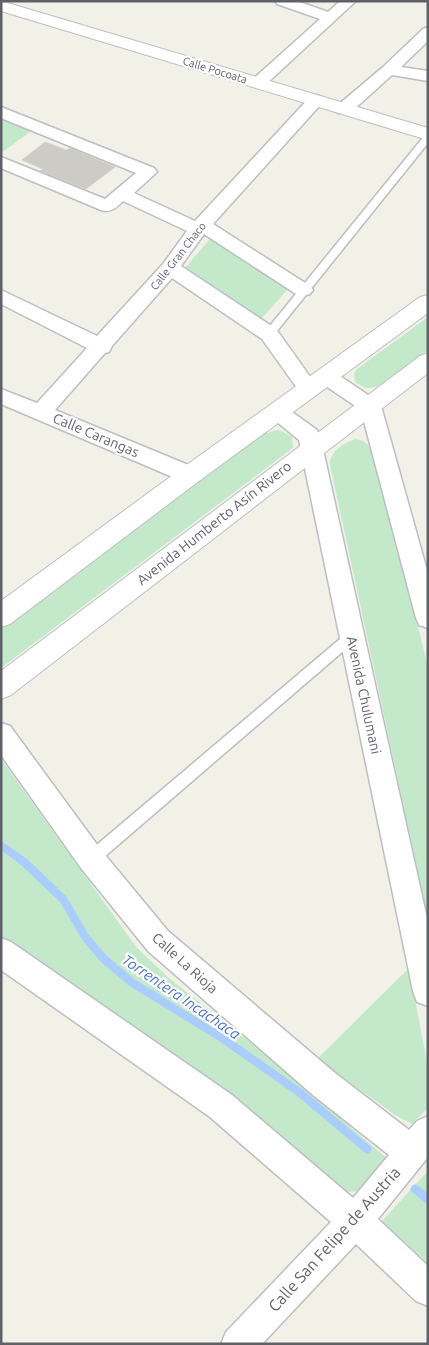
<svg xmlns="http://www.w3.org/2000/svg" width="429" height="1345" font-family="Ubuntu,sans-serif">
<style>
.green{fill:#c4e9ca}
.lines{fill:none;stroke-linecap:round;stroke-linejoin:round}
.stream{fill:#acf;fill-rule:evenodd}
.building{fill:#cccbc5;stroke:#d6d4c6}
.service-casing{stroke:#bcbec3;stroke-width:3}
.minor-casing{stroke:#bcbec3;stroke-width:3}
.tertiary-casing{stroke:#bcbec3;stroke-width:2}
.service{fill:#fff;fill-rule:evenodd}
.minor{fill:#fff;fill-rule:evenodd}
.tertiary{fill:#fff;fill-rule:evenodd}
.labels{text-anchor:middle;stroke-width:4.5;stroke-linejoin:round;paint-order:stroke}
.far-street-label{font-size:11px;fill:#5f6168;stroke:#fff}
.street-label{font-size:14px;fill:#5f6168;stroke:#fff}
.water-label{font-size:15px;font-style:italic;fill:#4871c7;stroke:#fff}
.near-street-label{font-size:16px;fill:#5f6168;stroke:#fff}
</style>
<rect width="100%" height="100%" fill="#f1f1e8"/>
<path class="green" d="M 1,116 L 33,130 L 1,153 Z
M 210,239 L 290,287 L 261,319 L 184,269 Z
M 428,317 L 428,350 L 377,387 L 365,388 L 355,382 L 354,373 L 357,369 Z
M 276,430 L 282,431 L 292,437 L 293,447 L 289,451 L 1,668 L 1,628 L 264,434 Z
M 356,439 L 363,441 L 374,449 L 428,667 L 428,919 L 330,465 C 329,452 345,442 356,439 Z
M 1,759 L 137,948 L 169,978 L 270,1058 L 389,1160 L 359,1191 L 346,1192 L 332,1187 L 1,937 Z
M 409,968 L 427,1062 L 428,1108 L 412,1124 L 395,1115 L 317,1059 Z
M 428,1171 L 428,1263 L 381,1222 Z"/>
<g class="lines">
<path class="stream" d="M 1,841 L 27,859 L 66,896 L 89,935 L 106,955 L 134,979 L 225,1035 L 302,1089 L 370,1146 L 372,1149 L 370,1152 L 367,1154 L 364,1152 L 296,1095 L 219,1041 L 128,985 L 100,961 L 83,941 L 60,902 L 21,865 L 1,850 Z
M 415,1184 L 428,1193 L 428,1205 L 412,1192 L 410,1189 L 412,1186 Z"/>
</g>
<path class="building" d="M 45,142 L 66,150 L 70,148 L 115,167 L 86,189 L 40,171 L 43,169 L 22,160 Z"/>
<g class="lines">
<defs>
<path id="service" d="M 425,135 L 428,135 L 428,143 L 273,336 L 265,336 L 265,332 Z
M 351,632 L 355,633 L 357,637 L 355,641 L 96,864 L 91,866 L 86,864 L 84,859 L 86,854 L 347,633 Z"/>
<path id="minor" d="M 275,1 L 297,1 L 328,12 L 340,1 L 356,1 L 264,86 L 252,86 L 250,83 L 252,80 L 320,19 L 277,4 Z
M 428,27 L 428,41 L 401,67 L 428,71 L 428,81 L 392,75 L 350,113 L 338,113 L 336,109 L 338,105 L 383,67 L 423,29 Z
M 316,95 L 322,97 L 324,100 L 322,103 L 213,224 L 310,286 L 313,290 L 310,294 L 303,296 L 296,294 L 204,234 L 181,266 L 276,329 L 316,385 L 319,390 L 316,395 L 309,397 L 302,395 L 262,339 L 172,278 L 112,346 L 109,352 L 105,353 L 55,410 L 198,469 L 201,475 L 198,481 L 190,483 L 182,481 L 1,404 L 1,389 L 37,403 L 87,348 L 1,304 L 1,290 L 97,336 L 163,264 L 187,231 L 123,201 C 116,208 111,213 101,210 L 1,168 L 1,157 L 105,199 L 136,173 L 1,118 L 1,107 L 154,168 L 157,172 L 134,193 L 195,221 L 310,97 Z
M 327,370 L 334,372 L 377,401 L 381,406 L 428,574 L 428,628 L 419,625 L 416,618 L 361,410 L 320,382 L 317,377 L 320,372 Z
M 278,404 L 285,407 L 317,430 L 320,436 L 428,923 L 428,1006 L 417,1002 L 413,991 L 299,440 L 271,417 L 267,412 L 271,407 Z
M 1,723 L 10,726 L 101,850 L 168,931 L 335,1073 L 409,1130 L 417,1121 L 428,1116 L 428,1157 L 378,1219 L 428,1266 L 428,1306 L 416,1301 L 356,1244 L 262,1344 L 221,1344 L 226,1332 L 331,1222 L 210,1117 L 1,970 L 1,938 L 11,942 L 232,1095 L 353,1198 L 389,1155 L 313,1095 L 148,951 L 81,868 L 1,755 Z"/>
<path id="tertiary" d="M 1,1 L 428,128 L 428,140 L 1,11 Z
M 428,295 L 428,313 L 199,481 L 10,624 L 1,627 L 1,601 L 181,469 L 420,297 Z
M 428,353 L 428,373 L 11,695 L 1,699 L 1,671 L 420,356 Z"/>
</defs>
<use href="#service" class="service-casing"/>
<use href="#minor" class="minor-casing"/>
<use href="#tertiary" class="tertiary-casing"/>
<use href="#service" class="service"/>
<use href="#minor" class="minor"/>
<use href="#tertiary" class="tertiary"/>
</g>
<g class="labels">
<g class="far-street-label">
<text transform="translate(215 70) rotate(17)" y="4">Calle Pocoata</text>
<text transform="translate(178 256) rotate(-52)" y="4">Calle Gran Chaco</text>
</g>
<g class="street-label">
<text transform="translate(96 435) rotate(23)" y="5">Calle Carangas</text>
<text transform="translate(214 523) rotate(-38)" y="5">Avenida Humberto Asín Rivero</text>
<text transform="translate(364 695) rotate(78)" y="5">Avenida Chulumani</text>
<text transform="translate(185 963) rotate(42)" y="5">Calle La Rioja</text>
</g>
<g class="water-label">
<text transform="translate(181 997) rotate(34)" y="5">Torrentera Incachaca</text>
</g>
<g class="near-street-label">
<text transform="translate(334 1239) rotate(-48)" y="6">Calle San Felipe de Austria</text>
</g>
</g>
<rect width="429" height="1345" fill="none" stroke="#5f6168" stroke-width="5"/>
</svg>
